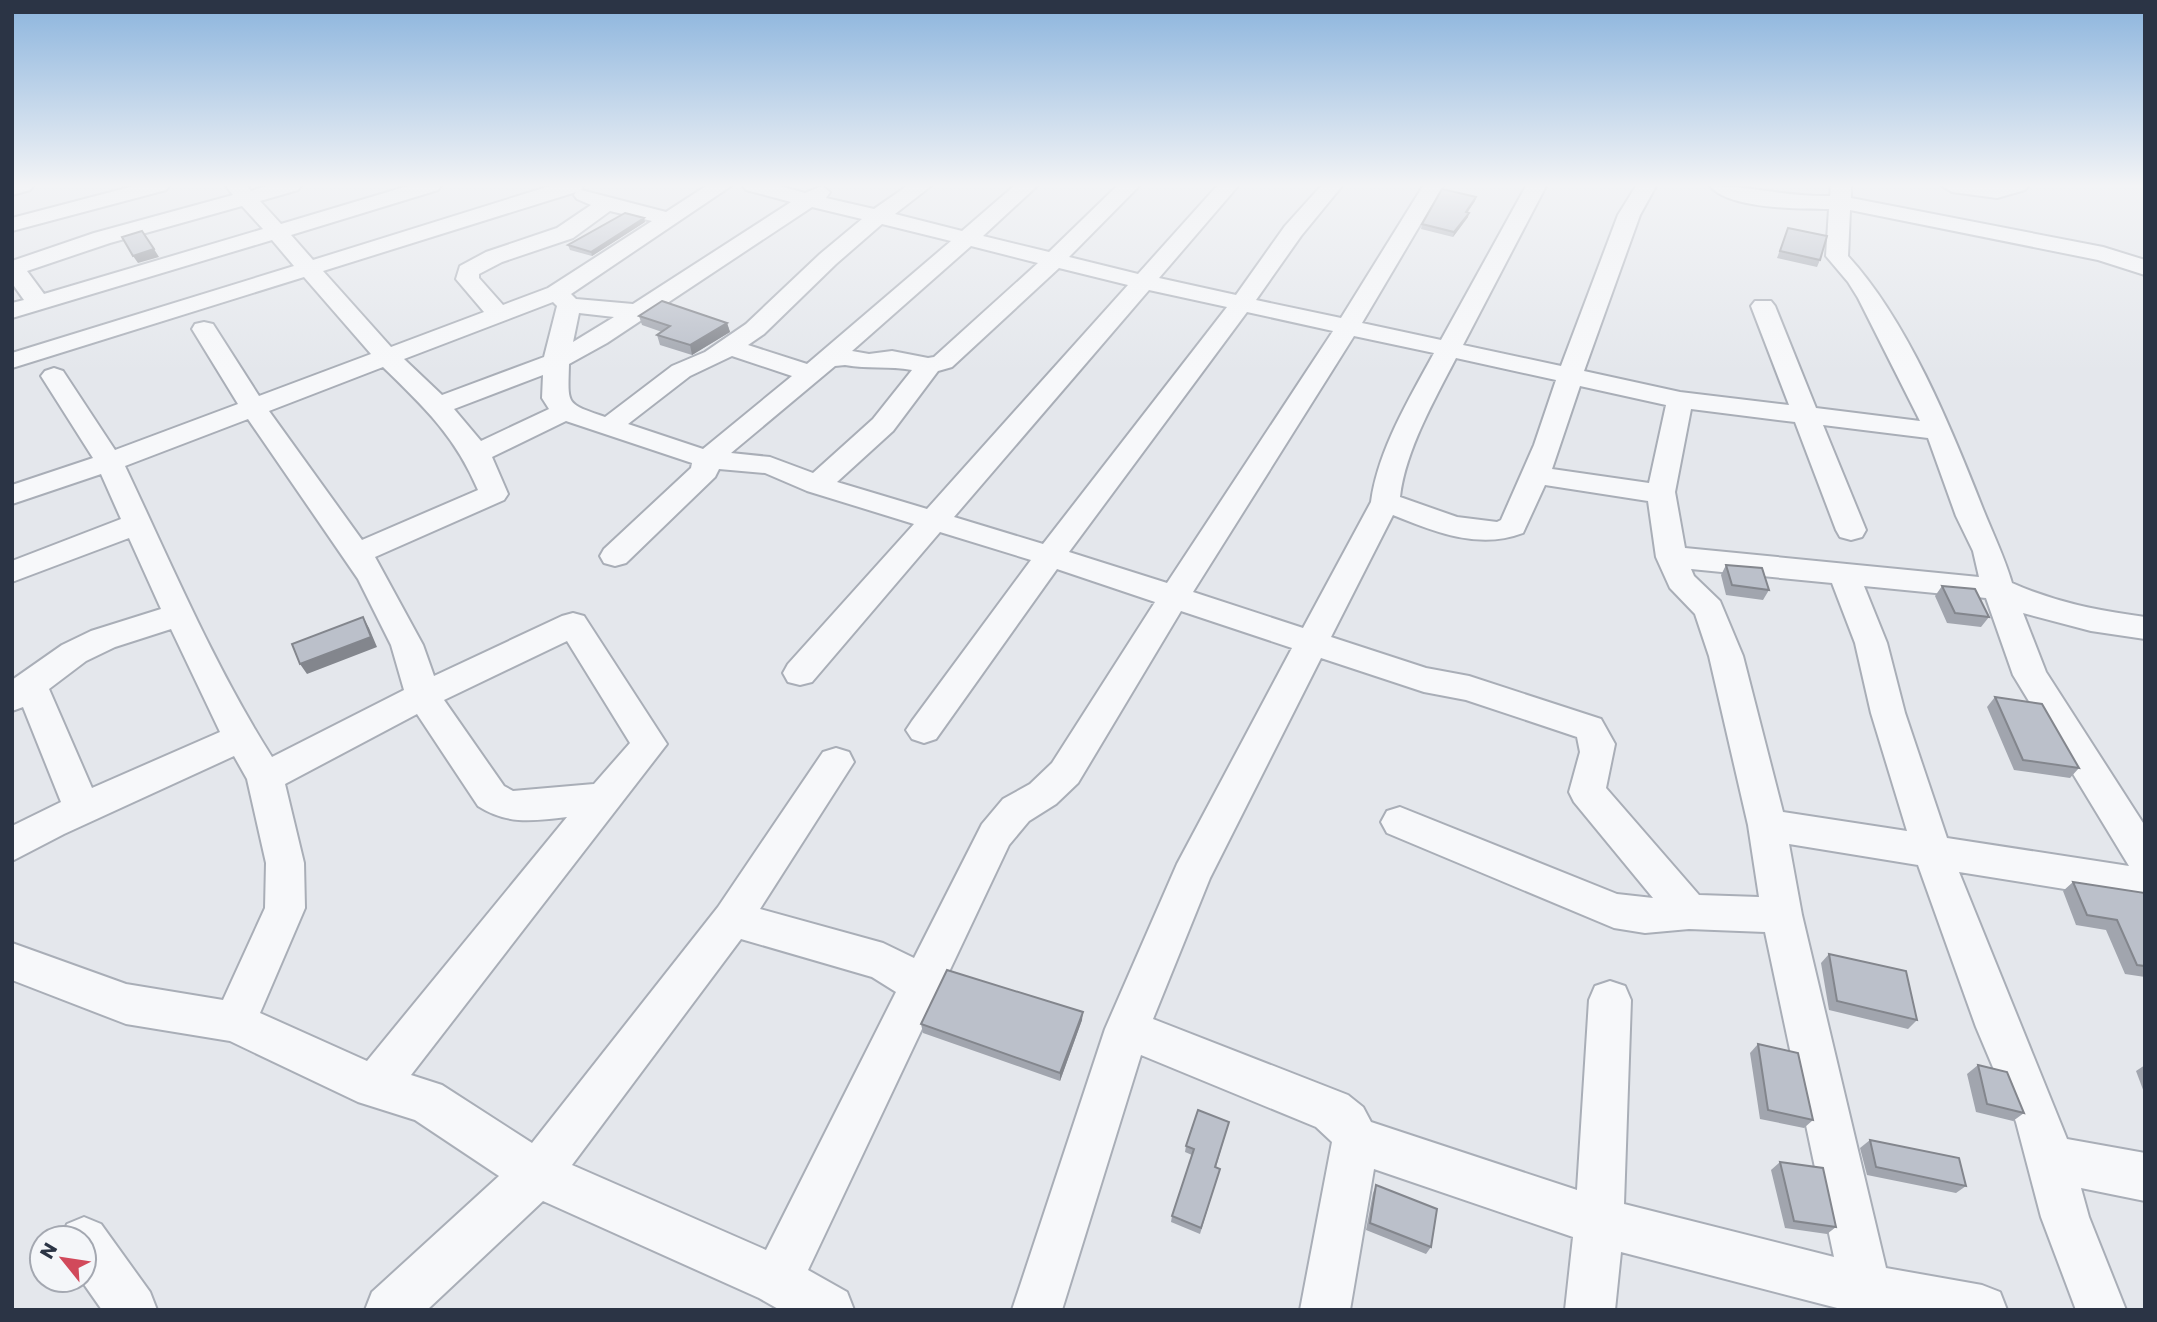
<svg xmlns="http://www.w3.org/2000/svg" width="2157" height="1322" font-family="Poppins,sans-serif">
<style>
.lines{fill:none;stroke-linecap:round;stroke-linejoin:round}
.minor-casing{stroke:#a9aeb7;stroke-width:4}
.minor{fill:#f7f8fa;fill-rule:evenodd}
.wall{fill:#a1a5ae}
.shaded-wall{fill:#83868d}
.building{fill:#bbc0ca;stroke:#83868d;stroke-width:2}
</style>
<rect width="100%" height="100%" fill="#e4e7ec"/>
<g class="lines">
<defs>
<path id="minor" d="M 12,186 L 33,186 L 30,190 L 12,195 Z
M 134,186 L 169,186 L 166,190 L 12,231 L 12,218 Z
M 226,186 L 247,186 L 251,191 L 266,186 L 301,186 L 298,190 L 260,201 L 281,224 L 408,186 L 441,186 L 438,190 L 291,235 L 313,260 L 550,186 L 583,186 L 581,190 L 666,212 L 706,186 L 731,186 L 571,294 L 576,299 L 633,304 L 791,202 L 746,190 L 743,186 L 780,186 L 805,193 L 822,186 L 830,192 L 826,198 L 874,209 L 907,186 L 931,186 L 895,214 L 962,231 L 1014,186 L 1037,186 L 983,236 L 1049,252 L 1117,186 L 1139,186 L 1069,257 L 1138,274 L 1217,186 L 1238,186 L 1159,278 L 1236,295 L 1285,226 L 1321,186 L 1342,186 L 1301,236 L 1256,300 L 1341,318 L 1423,186 L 1443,186 L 1362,323 L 1441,340 L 1526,186 L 1546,186 L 1463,345 L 1561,366 L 1618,215 L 1636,186 L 1656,186 L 1640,215 L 1584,371 L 1680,392 L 1789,405 L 1751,306 L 1755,301 L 1771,301 L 1775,306 L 1816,408 L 1920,421 L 1858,298 L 1848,282 L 1826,256 L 1829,209 C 1801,209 1728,209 1710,186 C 1751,186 1788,197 1830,196 L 1831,186 L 1851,186 L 1851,198 L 2103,247 L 2145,260 L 2145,275 L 2098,260 L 1850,210 L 1848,256 C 1907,320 1951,427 1983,509 C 1993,534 2004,556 2012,583 C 2057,603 2097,610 2145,617 L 2145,639 L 2091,631 L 2023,613 L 2046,672 L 2145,826 L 2145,902 L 1959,872 L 2067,1139 L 2145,1153 L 2145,1201 L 2081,1188 L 2089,1217 L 2126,1310 L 2076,1310 L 2041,1217 L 2016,1122 L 1976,1027 L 1918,865 L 1789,844 L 1802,915 L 1886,1268 L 1982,1285 L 2000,1292 L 2007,1310 L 1845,1310 L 1621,1252 L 1615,1310 L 1565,1310 L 1573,1237 L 1374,1169 L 1350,1310 L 1300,1310 L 1332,1142 L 1316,1127 L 1141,1055 L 1062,1310 L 1012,1310 L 1105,1029 L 1177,864 L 1292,648 L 1181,611 L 1078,783 L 1056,804 L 1029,821 L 1009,845 L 808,1270 L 847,1292 L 854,1310 L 780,1310 L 759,1298 L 543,1201 L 427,1310 L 365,1310 L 372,1292 L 499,1176 L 415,1120 L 358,1102 L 230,1041 L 126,1024 L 12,980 L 12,943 L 126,984 L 223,1000 L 265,908 L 266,863 L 247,779 L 234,756 L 64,834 L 12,861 L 12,826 L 61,802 L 23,707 L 12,711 L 12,680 L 62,645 L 91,631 L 161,609 L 129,538 L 12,582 L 12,561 L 121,519 L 101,474 L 12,504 L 12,485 L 93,458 L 41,376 L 45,371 L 54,368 L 63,371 L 115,450 L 238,404 L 192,329 L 195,324 L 204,322 L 213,324 L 259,396 L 371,354 L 304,277 L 12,368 L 12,353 L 294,266 L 272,240 L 12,318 L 12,303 L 24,300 L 12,283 L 12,261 L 94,233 L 233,195 ZM 576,192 L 574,195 L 577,199 L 591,205 L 557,228 L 486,252 L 460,266 L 456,279 L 484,312 L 391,347 L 323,271 ZM 242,206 L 263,229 L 44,294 L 27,271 L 110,243 ZM 812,207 L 862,219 L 820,254 L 746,324 L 705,352 L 672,366 L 605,417 C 565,403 568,406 569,364 L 607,343 ZM 610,211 L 652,221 L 548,288 L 503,305 L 479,278 L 479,274 L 502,262 L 573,238 ZM 882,224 L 951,241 L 807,364 L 748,345 L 764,334 L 836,264 ZM 971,246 L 1038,263 L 934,357 L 928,358 L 892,351 L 869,354 L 852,351 ZM 1059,268 L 1128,285 L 927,509 L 837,482 L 893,431 L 938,371 L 952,367 ZM 1149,290 L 1227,307 L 1043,544 L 954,517 ZM 553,302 L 557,306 L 544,357 L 442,395 L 404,359 ZM 1247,312 L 1333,331 L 1167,583 L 1069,552 ZM 579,313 L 614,317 L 573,342 ZM 1354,336 L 1434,353 C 1409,399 1378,450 1371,502 L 1303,628 L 1193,592 ZM 732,356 L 792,376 L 703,449 L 628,424 L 690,376 ZM 1456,358 L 1556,380 L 1534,445 L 1501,520 L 1497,522 L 1457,517 L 1400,497 C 1405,451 1435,399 1456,358 ZM 845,365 C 868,369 889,366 912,370 L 873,419 L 813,473 L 770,457 L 731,453 L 835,366 ZM 383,367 C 425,408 455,436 478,490 L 362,540 L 269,411 ZM 543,375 L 542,398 L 549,409 L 481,441 L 454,409 ZM 1580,386 L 1666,405 L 1649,483 L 1552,469 ZM 1691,409 L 1795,422 L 1836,530 L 1840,537 L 1851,540 L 1862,537 L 1866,530 L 1823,425 L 1928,438 L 1956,516 L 1973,551 L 1979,577 L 1685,548 L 1675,492 ZM 248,419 L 358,579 L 391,645 L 404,690 L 272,757 C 214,666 171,563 125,466 ZM 566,421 L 692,463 L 691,468 L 604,549 L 600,556 L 604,563 L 615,566 L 626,563 L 715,477 L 719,469 L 765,473 L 807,491 L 914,524 L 788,664 L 783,673 L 788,682 L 800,685 L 812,682 L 940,532 L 1031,560 L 912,721 L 906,730 L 912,739 L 924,743 L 936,739 L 1057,569 L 1155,602 L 1052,763 L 1030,784 L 1003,799 L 982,824 L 914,958 L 883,943 L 760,909 L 854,762 L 849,752 L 836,748 L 823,752 L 718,907 L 532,1143 L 442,1085 L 411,1075 L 667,744 L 584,616 L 573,613 L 562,616 L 434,676 L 423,645 L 375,557 L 504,500 L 508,494 L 492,457 ZM 1545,485 L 1648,501 L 1656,557 L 1670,588 L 1695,614 L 1709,656 L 1748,825 L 1759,897 L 1699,895 L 1606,788 L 1615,744 L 1601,719 L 1469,676 L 1426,668 L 1331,637 L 1393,515 C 1435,532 1479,550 1523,533 ZM 1691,569 L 1832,583 L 1855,643 L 1871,713 L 1907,831 L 1783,812 L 1743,656 L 1720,601 L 1694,576 ZM 1864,586 L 1986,598 L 2013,675 L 2129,866 L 1947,838 L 1905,713 L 1887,643 ZM 171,629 L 220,732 L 92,788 L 49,689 L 86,661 L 115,647 ZM 567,641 L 630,743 L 594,784 L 513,791 L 504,786 L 444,700 ZM 1321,658 L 1424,692 L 1466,700 L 1577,737 L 1580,752 L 1569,792 L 1574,802 L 1653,898 L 1617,894 L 1400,807 L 1387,811 L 1381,822 L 1387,833 L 1614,928 L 1645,933 L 1689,929 L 1765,932 L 1834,1257 L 1624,1204 L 1631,1000 L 1625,986 L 1610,981 L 1595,986 L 1589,1000 L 1577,1190 L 1371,1122 L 1363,1107 L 1348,1095 L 1153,1019 L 1210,878 ZM 417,714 L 478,806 C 508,825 533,821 567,817 L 367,1061 L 260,1013 L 305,908 L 304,863 L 285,784 ZM 741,939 L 872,977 L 896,992 L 766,1250 L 572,1165 Z
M 1942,186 L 2028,186 L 2025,190 L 1997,198 L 1952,192 Z
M 84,1217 L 101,1224 L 150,1292 L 157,1310 L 102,1310 L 81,1280 L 84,1280 L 84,1238 L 61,1238 L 67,1224 Z"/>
</defs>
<use href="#minor" class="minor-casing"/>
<use href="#minor" class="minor"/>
</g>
<path class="wall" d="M 1476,197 L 1475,201 L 1467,212 L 1468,217 L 1453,237 L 1421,229 L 1422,224 Z
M 645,222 L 592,256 L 570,250 L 568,245 Z
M 1788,228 L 1820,260 L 1817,267 L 1777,258 Z
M 639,316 L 727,323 L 730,332 L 692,355 L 660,345 L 657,335 L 662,332 L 642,325 Z
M 1726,565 L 1769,590 L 1763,600 L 1726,595 L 1721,575 Z
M 1942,586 L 1989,617 L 1981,627 L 1947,623 L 1935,596 Z
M 1995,697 L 2079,768 L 2070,778 L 2014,770 L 1987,707 Z
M 2073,882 L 2145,893 L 2145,977 L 2125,974 L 2106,930 L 2076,925 L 2063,891 Z
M 1829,954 L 1917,1020 L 1908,1029 L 1829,1010 L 1821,963 Z
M 1082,1020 L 1060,1081 L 923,1033 L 921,1024 Z
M 1758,1044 L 1813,1120 L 1804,1128 L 1760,1119 L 1750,1053 Z
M 1978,1065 L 2024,1113 L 2013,1121 L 1976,1112 L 1967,1074 Z
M 2145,1065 L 2145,1095 L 2136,1071 Z
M 1229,1122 L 1216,1167 L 1218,1175 L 1200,1234 L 1171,1222 L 1172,1216 L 1192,1155 L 1185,1152 L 1186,1146 Z
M 1870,1140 L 1966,1186 L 1956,1193 L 1867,1175 L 1860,1148 Z
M 1780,1162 L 1836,1227 L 1827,1234 L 1785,1228 L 1771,1170 Z
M 1376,1185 L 1431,1247 L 1426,1254 L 1366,1230 L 1373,1193 Z"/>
<path class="shaded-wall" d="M 1476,197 L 1475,201 L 1465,216 L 1466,212 Z
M 1469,213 L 1468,217 L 1453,237 L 1454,232 Z
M 644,218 L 645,222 L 592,256 L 591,252 Z
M 154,249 L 159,257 L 138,263 L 133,256 Z
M 727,323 L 730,332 L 692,355 L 690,345 Z
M 363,617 L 369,628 L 377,647 L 307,674 L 300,664 Z
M 1083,1012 L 1082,1020 L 1060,1081 L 1060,1073 Z"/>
<path class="building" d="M 1442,189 L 1476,197 L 1466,212 L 1469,213 L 1454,232 L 1422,224 Z
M 625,213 L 644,218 L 591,252 L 568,245 Z
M 1788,228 L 1827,236 L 1820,260 L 1780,251 Z
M 142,231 L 154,249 L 133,256 L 122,237 Z
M 662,301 L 727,323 L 690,345 L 657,335 L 670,326 L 639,316 Z
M 1726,565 L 1762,568 L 1769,590 L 1732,585 Z
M 1942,586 L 1975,589 L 1989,617 L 1955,613 Z
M 363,617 L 371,637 L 300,664 L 292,644 Z
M 1995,697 L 2042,704 L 2079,768 L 2023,760 Z
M 2073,882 L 2145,893 L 2145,966 L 2137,965 L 2117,920 L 2087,915 Z
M 1829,954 L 1906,971 L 1917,1020 L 1837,1001 Z
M 947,970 L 1083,1012 L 1060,1073 L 921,1024 Z
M 1758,1044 L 1798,1053 L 1813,1120 L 1768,1110 Z
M 1978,1065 L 2007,1072 L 2024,1113 L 1987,1104 Z
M 1198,1110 L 1229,1122 L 1215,1167 L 1220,1169 L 1201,1228 L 1172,1216 L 1194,1149 L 1186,1146 Z
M 1870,1140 L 1959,1158 L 1966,1186 L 1876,1167 Z
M 1780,1162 L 1823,1168 L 1836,1227 L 1794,1221 Z
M 1376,1185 L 1437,1209 L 1431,1247 L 1370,1223 Z"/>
<linearGradient id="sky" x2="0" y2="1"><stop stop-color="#8bb4dd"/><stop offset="0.5" stop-color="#f3f4f6"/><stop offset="1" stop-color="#f3f4f6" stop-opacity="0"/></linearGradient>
<rect width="2157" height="371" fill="url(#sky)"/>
<rect width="2157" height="1322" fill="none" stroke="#2b3445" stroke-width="28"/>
<g transform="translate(63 1259) rotate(300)"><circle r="33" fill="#f4f6f9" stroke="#a4a8b1" stroke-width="2"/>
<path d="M0-5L12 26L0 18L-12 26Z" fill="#d1495b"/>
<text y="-10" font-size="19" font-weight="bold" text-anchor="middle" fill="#2b3445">N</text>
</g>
</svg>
